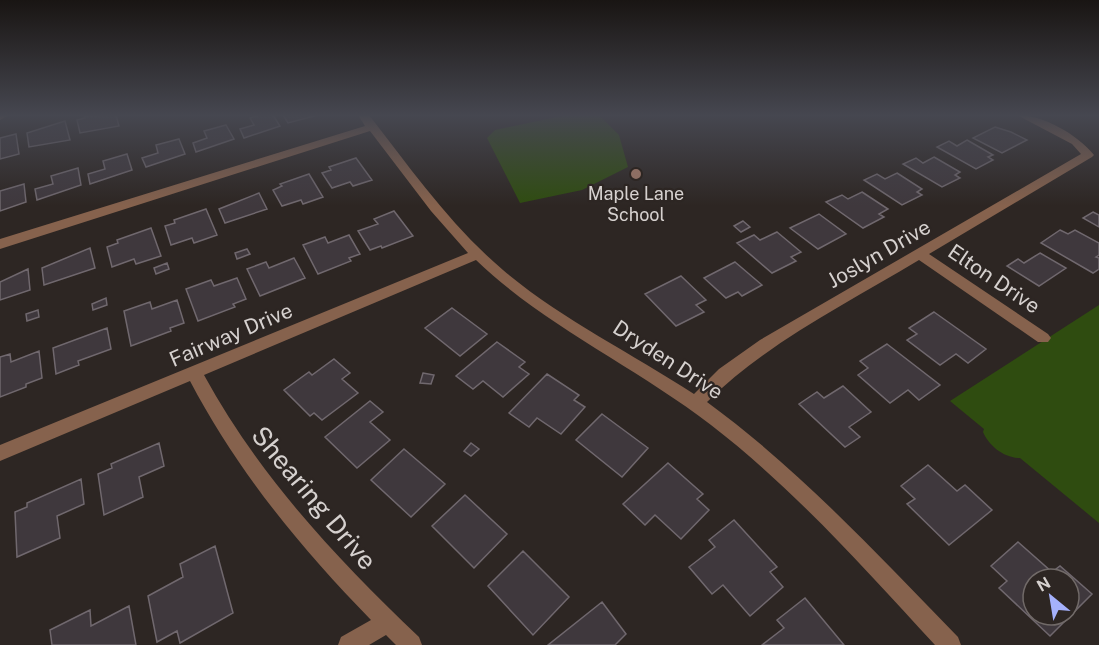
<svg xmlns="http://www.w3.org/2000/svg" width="1099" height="645" font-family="'Public Sans',sans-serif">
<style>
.green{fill:#2f4c10}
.building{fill:#3f383d;stroke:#70686e;stroke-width:1.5;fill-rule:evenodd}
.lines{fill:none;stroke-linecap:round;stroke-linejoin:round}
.minor{fill:#86624d;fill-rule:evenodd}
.education-dot{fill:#8d6e63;stroke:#2d2623;stroke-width:2}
.labels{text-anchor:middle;stroke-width:4.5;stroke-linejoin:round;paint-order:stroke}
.far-poi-label{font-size:18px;fill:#d6d1cf;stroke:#2d2623}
.street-label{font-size:21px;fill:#d6d1cf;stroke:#2d2623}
.near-street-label{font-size:26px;fill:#d6d1cf;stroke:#2d2623}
</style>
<rect width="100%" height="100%" fill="#2d2623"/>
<path class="green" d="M 566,115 L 599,115 L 619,135 L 628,167 L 582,190 L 520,203 L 487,138 L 495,130 Z
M 1099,305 L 1099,523 L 1020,458 C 1004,458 989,446 983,432 L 984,429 L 950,401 Z"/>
<path class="building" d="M 116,115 L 119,126 L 80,133 L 77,120 L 85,118 L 85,116 Z
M 260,115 L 273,115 L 280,126 L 244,138 L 240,129 L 254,125 L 250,118 Z
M 283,115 L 318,115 L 288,123 Z
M 65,121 L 70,140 L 29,147 L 27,133 Z
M 226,125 L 234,139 L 196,152 L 193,143 L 207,138 L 204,131 Z
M 995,127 L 1011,132 L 1027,140 L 1002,153 L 973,138 Z
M 16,134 L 19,154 L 0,159 L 0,138 Z
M 179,139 L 185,154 L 146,167 L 142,158 L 158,153 L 156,145 Z
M 967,140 L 993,155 L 988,157 L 993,160 L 976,169 L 937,147 L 949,141 L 957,146 Z
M 127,154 L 132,170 L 90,184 L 88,174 L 105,169 L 103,161 Z
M 934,157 L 960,172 L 955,175 L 960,178 L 942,187 L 903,164 L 916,158 L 923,163 Z
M 356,158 L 372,180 L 353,186 L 350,182 L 332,188 L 322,173 L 331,170 L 329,167 Z
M 78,168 L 81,185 L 37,200 L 35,189 L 53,184 L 51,176 Z
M 897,173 L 922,189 L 917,192 L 922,195 L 902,205 L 864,180 L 877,174 L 885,179 Z
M 309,174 L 323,197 L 303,204 L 301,200 L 282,206 L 273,190 L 282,186 L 280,184 Z
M 24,184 L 26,202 L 0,211 L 0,191 Z
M 862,192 L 888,209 L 879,214 L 884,217 L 863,228 L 826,202 L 842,195 L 848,199 Z
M 259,193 L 267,209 L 225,223 L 219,209 Z
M 206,209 L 217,235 L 194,243 L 192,238 L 171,245 L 165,226 L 175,223 L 174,220 Z
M 394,211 L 413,236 L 382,248 L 381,246 L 370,250 L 358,231 L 378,224 L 374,219 Z
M 1093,212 L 1099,215 L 1099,227 L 1083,218 Z
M 819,214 L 846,234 L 818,249 L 790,228 Z
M 743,221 L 750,227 L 741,232 L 734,226 Z
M 151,228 L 161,256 L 136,264 L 134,259 L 112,267 L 107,247 L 118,243 L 117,240 Z
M 1060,230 L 1068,234 L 1075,230 L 1099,243 L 1099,255 L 1096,257 L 1099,258 L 1099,269 L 1093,273 L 1041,243 Z
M 777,232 L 801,252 L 791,257 L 796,261 L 772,273 L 737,243 L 754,235 L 760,240 Z
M 349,235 L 360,254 L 349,258 L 351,261 L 318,274 L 303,245 L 325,237 L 328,243 Z
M 90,248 L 95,268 L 44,285 L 42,268 Z
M 247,249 L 250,254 L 237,259 L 235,253 Z
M 1040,253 L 1066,268 L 1039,286 L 1007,266 L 1018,259 L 1024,263 Z
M 294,258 L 305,278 L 260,296 L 247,269 L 266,262 L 269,268 Z
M 735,262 L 762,285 L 742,296 L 738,292 L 726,298 L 704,278 Z
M 167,263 L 169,269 L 156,274 L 154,268 Z
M 28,269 L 30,290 L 0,300 L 0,282 Z
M 681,276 L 706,300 L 696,305 L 704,312 L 676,326 L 645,294 Z
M 237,278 L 246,299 L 233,304 L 235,307 L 198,321 L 186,289 L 211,280 L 214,286 Z
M 106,298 L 107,305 L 93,310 L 92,304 Z
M 177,300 L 184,323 L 170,328 L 171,331 L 131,346 L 124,311 L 150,302 L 152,309 Z
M 452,308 L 487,334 L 460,356 L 425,328 Z
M 38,310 L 39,317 L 27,321 L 26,314 Z
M 934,312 L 986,349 L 968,363 L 956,354 L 940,365 L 907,340 L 917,334 L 909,328 Z
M 107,328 L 111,349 L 78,361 L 79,365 L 56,374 L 53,348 Z
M 497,342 L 525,362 L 519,367 L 529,374 L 503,397 L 483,381 L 473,389 L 456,376 Z
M 887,344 L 940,385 L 919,400 L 908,390 L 890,403 L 858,375 L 868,368 L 860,361 Z
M 39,351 L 42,378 L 26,384 L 26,387 L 0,397 L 0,357 L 10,354 L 11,362 Z
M 334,359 L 350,373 L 342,379 L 358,393 L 322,420 L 314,413 L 310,416 L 284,390 L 309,372 L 312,375 Z
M 423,373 L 434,375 L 431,384 L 420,383 Z
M 547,374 L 579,395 L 574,400 L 585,407 L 561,434 L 537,418 L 529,427 L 509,413 Z
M 843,386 L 871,412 L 849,427 L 860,437 L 845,447 L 799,404 L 817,392 L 824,398 Z
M 370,401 L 383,412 L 370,422 L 390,440 L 357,468 L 325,437 Z
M 602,414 L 648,448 L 622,477 L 576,440 Z
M 159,443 L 164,466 L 139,477 L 143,497 L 104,515 L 98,474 L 112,468 L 111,464 Z
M 471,443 L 479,449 L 471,456 L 464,451 Z
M 404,449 L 445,484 L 411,517 L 371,480 Z
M 668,463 L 703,494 L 697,499 L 709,510 L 681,539 L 655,515 L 645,525 L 623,504 Z
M 928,465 L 957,491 L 965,485 L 992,510 L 949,545 L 907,504 L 915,499 L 901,486 Z
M 81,479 L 84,504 L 57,516 L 60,538 L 17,557 L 15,512 L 27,507 L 27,503 Z
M 465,495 L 507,534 L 474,568 L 432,526 Z
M 734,520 L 777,567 L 770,572 L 783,587 L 750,616 L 723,585 L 712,594 L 689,567 L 715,547 L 709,540 Z
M 1018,542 L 1052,572 L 1060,566 L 1092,594 L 1050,636 L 999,588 L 1007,581 L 991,566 ZM 1033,579 L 1069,579 L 1069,615 L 1033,615 Z
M 215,546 L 233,613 L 180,643 L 177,631 L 157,642 L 148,596 L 183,577 L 180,564 Z
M 523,551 L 569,597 L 533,635 L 488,586 Z
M 805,598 L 844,645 L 762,645 L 784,628 L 777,620 Z
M 602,602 L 626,634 L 615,645 L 548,645 Z
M 129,606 L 136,645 L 52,645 L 50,630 L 90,610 L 91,626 Z"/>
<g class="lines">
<path class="minor" d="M 0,115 L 9,115 L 0,120 Z
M 358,115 L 369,115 C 411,169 451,226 503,270 C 561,319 630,352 694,394 L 719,369 L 760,340 L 1081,154 L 1072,144 L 1017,115 C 1043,115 1077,134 1094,155 L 1092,157 L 929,254 L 1048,334 L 1051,338 L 1048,342 L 1038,342 L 919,260 C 846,304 768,342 707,402 C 800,470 878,555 958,637 L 961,645 L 935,645 C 864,568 794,489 711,425 C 635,366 546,327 476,260 L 204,375 C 259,476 336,558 419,637 L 422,645 L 396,645 L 386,635 L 369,645 L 338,645 L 341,637 L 371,620 C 300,547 238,472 190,381 L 0,461 L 0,445 L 468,253 L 431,211 L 370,131 L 0,249 L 0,239 L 365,126 Z"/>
</g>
<linearGradient id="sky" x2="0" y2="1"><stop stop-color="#191513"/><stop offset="0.56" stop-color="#464750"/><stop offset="1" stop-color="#464750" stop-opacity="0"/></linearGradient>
<rect width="1099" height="206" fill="url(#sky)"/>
<circle class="education-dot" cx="636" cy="174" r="6"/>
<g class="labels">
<g class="far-poi-label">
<text x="636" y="200">Maple Lane<tspan x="636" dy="21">School</tspan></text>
</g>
<g class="street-label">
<text transform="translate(879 254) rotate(-30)" y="7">Joslyn Drive</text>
<text transform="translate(994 279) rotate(34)" y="7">Elton Drive</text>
<text transform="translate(231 335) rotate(-23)" y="7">Fairway Drive</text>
<text transform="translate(668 360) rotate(33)" y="7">Dryden Drive</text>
</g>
<g class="near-street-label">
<text transform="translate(314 498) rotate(50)" y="9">Shearing Drive</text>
</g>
</g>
<g transform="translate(1051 597) rotate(330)"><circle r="28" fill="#2d2623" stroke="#716a68" stroke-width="1.5"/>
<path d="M0-4.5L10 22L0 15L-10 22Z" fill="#a5b1fc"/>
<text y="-9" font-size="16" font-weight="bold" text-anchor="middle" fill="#d6d1cf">N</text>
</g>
</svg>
